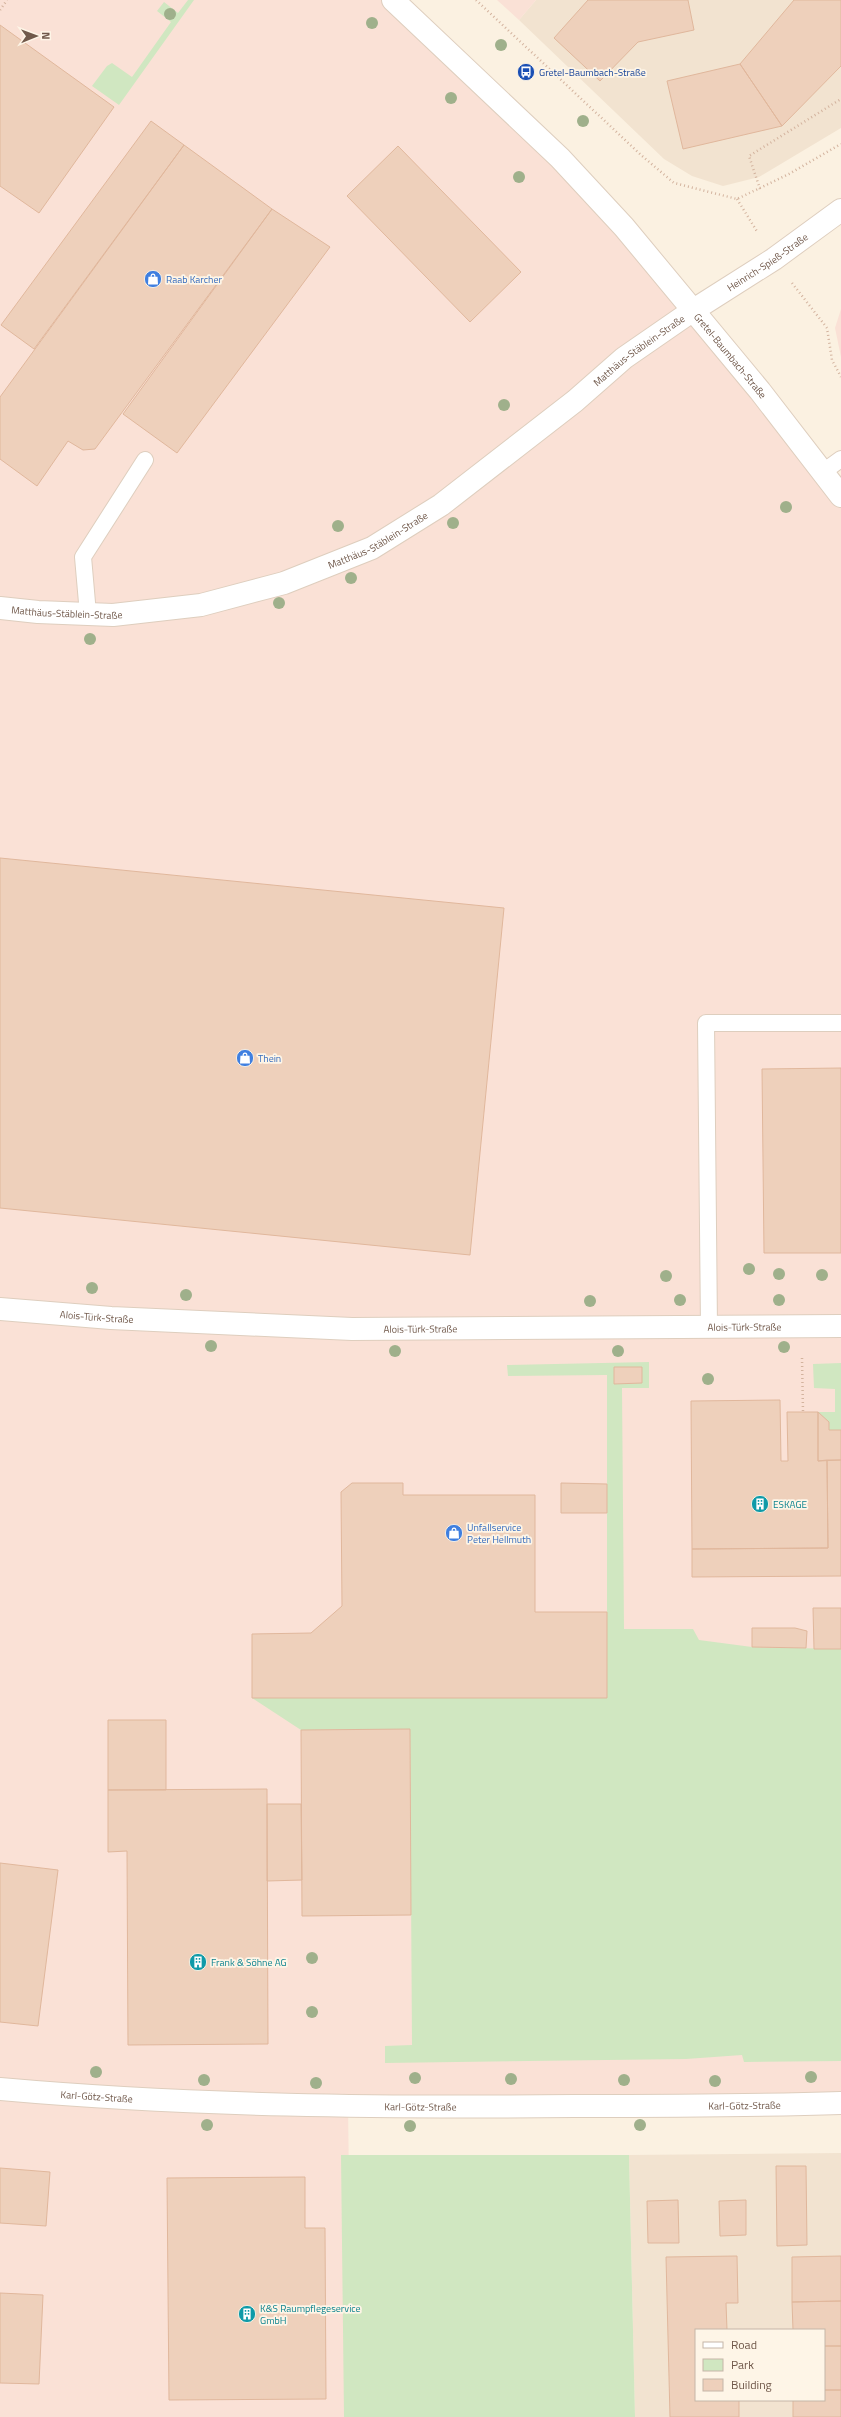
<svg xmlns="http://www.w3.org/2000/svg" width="841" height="2417" font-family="'Titillium Web',sans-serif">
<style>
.residential{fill:#f2e3d0;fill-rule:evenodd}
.commercial{fill:#fae1d6}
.green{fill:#d0e7c1;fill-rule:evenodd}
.building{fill:#eed0bb;stroke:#e0b79c}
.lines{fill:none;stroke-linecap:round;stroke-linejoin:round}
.service-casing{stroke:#decebe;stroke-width:18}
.minor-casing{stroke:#decebe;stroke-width:24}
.path{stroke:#d3b39e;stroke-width:2.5;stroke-dasharray:1 3;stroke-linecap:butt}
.service{stroke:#fff;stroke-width:16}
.minor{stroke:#fff;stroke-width:22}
.tree{fill:#9fb08b}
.labels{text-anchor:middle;stroke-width:3.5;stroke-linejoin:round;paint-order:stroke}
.transit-label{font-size:10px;fill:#164399;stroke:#fef5e7;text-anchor:start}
.street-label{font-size:10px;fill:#70584a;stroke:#fef5e7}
.shop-label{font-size:10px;fill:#366cbe;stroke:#fef5e7;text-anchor:start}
.culture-label{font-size:10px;fill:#0d838f;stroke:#fef5e7;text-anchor:start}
</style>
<rect width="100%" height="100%" fill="#fbf1e1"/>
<path class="residential" d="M 536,0 L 841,0 L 841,128 L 759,177 L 723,186 L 692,176 L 664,159 L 519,20 Z
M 841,2153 L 841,2417 L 635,2417 L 629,2155 ZM 696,2330 L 824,2330 L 824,2400 L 696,2400 Z"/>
<path class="commercial" d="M 0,0 L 390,0 L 559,162 L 841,498 L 841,2102 L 348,2104 L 352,2417 L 0,2417 Z
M 497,0 L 536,0 L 519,20 Z
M 841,309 L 841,357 L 835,328 Z"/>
<path class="green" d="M 188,0 L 194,0 L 119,105 L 92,86 L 107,66 L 112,63 L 132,77 L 171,22 L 157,11 L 164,2 L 178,13 Z
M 649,1362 L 649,1388 L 622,1388 L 624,1629 L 693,1629 L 699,1640 L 752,1647 L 841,1649 L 841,2061 L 744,2062 L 742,2055 L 686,2059 L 385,2063 L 385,2046 L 412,2045 L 410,1729 L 301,1730 L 252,1698 L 607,1698 L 607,1375 L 508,1376 L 507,1365 ZM 614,1367 L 642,1367 L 642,1383 Z
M 841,1363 L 841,1430 L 829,1430 L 818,1412 L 835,1412 L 835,1389 L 814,1388 L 813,1364 Z
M 341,2155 L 629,2155 L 635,2417 L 344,2417 Z"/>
<path class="building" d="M 588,0 L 688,0 L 694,30 L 638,42 L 600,81 L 554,38 Z
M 794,0 L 841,0 L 841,66 L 782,126 L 740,64 Z
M 0,25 L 114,107 L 39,213 L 0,186 Z
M 740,64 L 782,126 L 683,149 L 667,81 Z
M 151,121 L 184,145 L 34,349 L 1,325 Z
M 184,145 L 272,209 L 95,449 L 83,450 L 68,441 L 37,486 L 0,459 L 0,397 Z
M 398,146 L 521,272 L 470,322 L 347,196 Z
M 272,209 L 330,247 L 177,453 L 123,414 Z
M 0,858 L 504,908 L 470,1255 L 0,1208 Z
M 841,1068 L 841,1253 L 764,1253 L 762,1069 Z
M 614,1367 L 642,1367 L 642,1383 L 614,1384 Z
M 780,1400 L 781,1461 L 788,1461 L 787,1412 L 818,1412 L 818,1461 L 827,1460 L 828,1548 L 692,1549 L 691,1401 Z
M 818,1412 L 829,1422 L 829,1430 L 841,1430 L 841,1460 L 818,1461 Z
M 827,1460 L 841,1460 L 841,1576 L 692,1577 L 692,1549 L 828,1548 Z
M 352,1483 L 403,1483 L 403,1495 L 535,1495 L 535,1612 L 607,1612 L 607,1698 L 252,1698 L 252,1634 L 311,1633 L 342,1606 L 341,1492 Z
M 561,1483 L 607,1484 L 607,1513 L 561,1513 Z
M 813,1608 L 841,1608 L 841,1649 L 814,1649 Z
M 752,1628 L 795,1628 L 807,1631 L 806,1648 L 752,1647 Z
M 108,1720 L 166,1720 L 166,1790 L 108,1790 Z
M 410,1729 L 411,1915 L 302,1916 L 301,1730 Z
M 267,1789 L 268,2044 L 128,2045 L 127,1851 L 108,1852 L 108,1790 Z
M 267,1804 L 301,1804 L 302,1880 L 267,1881 Z
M 0,1863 L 58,1870 L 38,2026 L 0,2022 Z
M 776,2166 L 806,2166 L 807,2245 L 777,2246 Z
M 0,2168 L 50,2172 L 46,2226 L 0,2223 Z
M 305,2177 L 305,2228 L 325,2228 L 326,2399 L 169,2400 L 167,2178 Z
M 678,2200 L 679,2243 L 648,2243 L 647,2201 Z
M 746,2200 L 746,2235 L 720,2236 L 719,2201 Z
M 737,2256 L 738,2303 L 726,2303 L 727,2330 L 696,2330 L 696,2400 L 739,2400 L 739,2417 L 670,2417 L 666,2257 Z
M 841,2256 L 841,2301 L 792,2302 L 792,2257 Z
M 0,2293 L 43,2295 L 39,2384 L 0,2383 Z
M 841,2301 L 841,2346 L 824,2346 L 824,2330 L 793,2330 L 792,2302 Z
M 824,2346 L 841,2346 L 841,2390 L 824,2390 Z
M 824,2390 L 841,2390 L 841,2417 L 793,2417 L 793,2400 L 824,2400 Z"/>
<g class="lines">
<defs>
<path id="service" d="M 823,472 L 841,459
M 88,614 L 83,557 L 145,460
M 709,1328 L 706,1023 L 841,1023"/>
<g id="minor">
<path id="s1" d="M 393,0 L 560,158 L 624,227 L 760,391 L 841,496"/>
<path id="s2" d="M 0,608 L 38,612 L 113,615 L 201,605 L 284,583 L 372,548 L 441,505 L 575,401 L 624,358 L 692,311 L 774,259 L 841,210"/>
<path id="s3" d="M 0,1309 L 111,1318 L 352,1329 L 841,1326"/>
<path id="s4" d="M 0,2089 C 191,2106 383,2108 575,2106 C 663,2106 752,2106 841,2103"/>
</g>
</defs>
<use href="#service" class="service-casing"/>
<use href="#minor" class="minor-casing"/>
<path class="path" d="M 476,0 L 641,155 L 674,183 L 737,199 L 789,174 L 841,144
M 0,10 L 7,0
M 760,189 L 749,156 L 841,99
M 737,199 L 758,233
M 792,283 L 827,328 L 832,360 L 841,377
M 802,1358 L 803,1412"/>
<use href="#service" class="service"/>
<use href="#minor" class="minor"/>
</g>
<g class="tree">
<circle cx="170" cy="14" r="6"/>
<circle cx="372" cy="23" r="6"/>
<circle cx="501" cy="45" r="6"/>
<circle cx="451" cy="98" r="6"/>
<circle cx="583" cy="121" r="6"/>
<circle cx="519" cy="177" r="6"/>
<circle cx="504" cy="405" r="6"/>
<circle cx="786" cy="507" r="6"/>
<circle cx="453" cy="523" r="6"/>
<circle cx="338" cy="526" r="6"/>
<circle cx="351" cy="578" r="6"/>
<circle cx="279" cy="603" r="6"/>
<circle cx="90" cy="639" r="6"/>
<circle cx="749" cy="1269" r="6"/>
<circle cx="779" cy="1274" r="6"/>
<circle cx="822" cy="1275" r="6"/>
<circle cx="666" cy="1276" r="6"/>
<circle cx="92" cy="1288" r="6"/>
<circle cx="186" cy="1295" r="6"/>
<circle cx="680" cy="1300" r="6"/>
<circle cx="779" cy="1300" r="6"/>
<circle cx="590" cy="1301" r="6"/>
<circle cx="211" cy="1346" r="6"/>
<circle cx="784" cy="1347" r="6"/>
<circle cx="395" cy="1351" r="6"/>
<circle cx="618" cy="1351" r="6"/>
<circle cx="708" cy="1379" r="6"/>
<circle cx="312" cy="1958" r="6"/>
<circle cx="312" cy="2012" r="6"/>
<circle cx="96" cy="2072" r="6"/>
<circle cx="811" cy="2077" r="6"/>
<circle cx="415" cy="2078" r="6"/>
<circle cx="511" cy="2079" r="6"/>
<circle cx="204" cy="2080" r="6"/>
<circle cx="624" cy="2080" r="6"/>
<circle cx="715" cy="2081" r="6"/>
<circle cx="316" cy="2083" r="6"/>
<circle cx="207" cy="2125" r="6"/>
<circle cx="640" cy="2125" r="6"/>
<circle cx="410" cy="2126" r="6"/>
</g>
<defs>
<symbol id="bus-disc" viewBox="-11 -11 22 22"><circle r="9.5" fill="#1a4fb4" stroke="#fef5e7"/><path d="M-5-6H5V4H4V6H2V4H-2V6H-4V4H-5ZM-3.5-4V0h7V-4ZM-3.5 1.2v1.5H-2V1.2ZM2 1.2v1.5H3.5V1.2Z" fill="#fff"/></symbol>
<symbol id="shop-disc" viewBox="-11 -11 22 22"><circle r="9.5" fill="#3f7fe0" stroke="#fef5e7"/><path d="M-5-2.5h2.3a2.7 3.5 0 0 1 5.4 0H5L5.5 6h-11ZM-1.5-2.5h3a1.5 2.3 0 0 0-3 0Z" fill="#fff"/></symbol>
<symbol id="building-disc" viewBox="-11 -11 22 22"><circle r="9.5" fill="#0f9aa8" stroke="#fef5e7"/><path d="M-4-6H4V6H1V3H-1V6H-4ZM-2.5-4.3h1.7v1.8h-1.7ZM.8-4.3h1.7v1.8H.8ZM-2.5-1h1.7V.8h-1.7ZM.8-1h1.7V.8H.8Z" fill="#fff"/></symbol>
</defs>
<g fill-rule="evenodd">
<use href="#bus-disc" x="516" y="62" width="20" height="20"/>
<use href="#shop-disc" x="143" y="269" width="20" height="20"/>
<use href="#shop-disc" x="235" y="1048" width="20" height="20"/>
<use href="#building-disc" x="750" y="1494" width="20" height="20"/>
<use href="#shop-disc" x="444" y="1523" width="20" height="20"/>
<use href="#building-disc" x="188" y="1952" width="20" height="20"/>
<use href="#building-disc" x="237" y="2304" width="20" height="20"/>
</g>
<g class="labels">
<g class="transit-label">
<text x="539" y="76">Gretel-Baumbach-Straße</text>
</g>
<g class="street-label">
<text dy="4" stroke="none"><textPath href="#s2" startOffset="871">Heinrich-Spieß-Straße</textPath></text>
<text dy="4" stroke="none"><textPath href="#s2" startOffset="715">Matthäus-Stäblein-Straße</textPath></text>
<text dy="4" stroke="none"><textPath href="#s1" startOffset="491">Gretel-Baumbach-Straße</textPath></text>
<text dy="4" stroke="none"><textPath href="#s2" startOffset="391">Matthäus-Stäblein-Straße</textPath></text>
<text dy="4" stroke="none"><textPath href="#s2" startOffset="67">Matthäus-Stäblein-Straße</textPath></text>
<text dy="4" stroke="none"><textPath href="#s3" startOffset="97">Alois-Türk-Straße</textPath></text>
<text dy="4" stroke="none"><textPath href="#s3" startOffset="745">Alois-Türk-Straße</textPath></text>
<text dy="4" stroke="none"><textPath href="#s3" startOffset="421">Alois-Türk-Straße</textPath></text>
<text dy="4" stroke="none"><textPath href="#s4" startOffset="97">Karl-Götz-Straße</textPath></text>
<text dy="4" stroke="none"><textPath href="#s4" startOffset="745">Karl-Götz-Straße</textPath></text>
<text dy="4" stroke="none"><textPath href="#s4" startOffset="421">Karl-Götz-Straße</textPath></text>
</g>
<g class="shop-label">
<text x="166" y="283">Raab Karcher</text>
<text x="258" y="1062">Thein</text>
<text x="467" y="1531">Unfallservice<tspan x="467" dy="12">Peter Hellmuth</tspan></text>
</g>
<g class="culture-label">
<text x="773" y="1508">ESKAGE</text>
<text x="211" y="1966">Frank &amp; Söhne AG</text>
<text x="260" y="2312">K&amp;S Raumpflegeservice<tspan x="260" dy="12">GmbH</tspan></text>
</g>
</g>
<rect x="695" y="2329" width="130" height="72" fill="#fef5e7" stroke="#c5b6a8"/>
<rect x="703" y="2342" width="20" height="6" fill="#ffffff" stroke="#c5b6a8"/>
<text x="731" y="2349" font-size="12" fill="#70584a">Road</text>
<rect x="703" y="2359" width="20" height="12" fill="#d0e7c1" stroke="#c5b6a8"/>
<text x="731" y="2369" font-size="12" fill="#70584a">Park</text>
<rect x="703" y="2379" width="20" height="12" fill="#eed0bb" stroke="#c5b6a8"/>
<text x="731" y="2389" font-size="12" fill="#70584a">Building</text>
<g transform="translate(36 36) rotate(89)" stroke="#fef5e7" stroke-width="3" paint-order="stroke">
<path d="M0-3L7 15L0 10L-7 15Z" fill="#70584a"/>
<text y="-6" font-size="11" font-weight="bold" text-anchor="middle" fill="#70584a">N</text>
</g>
</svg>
